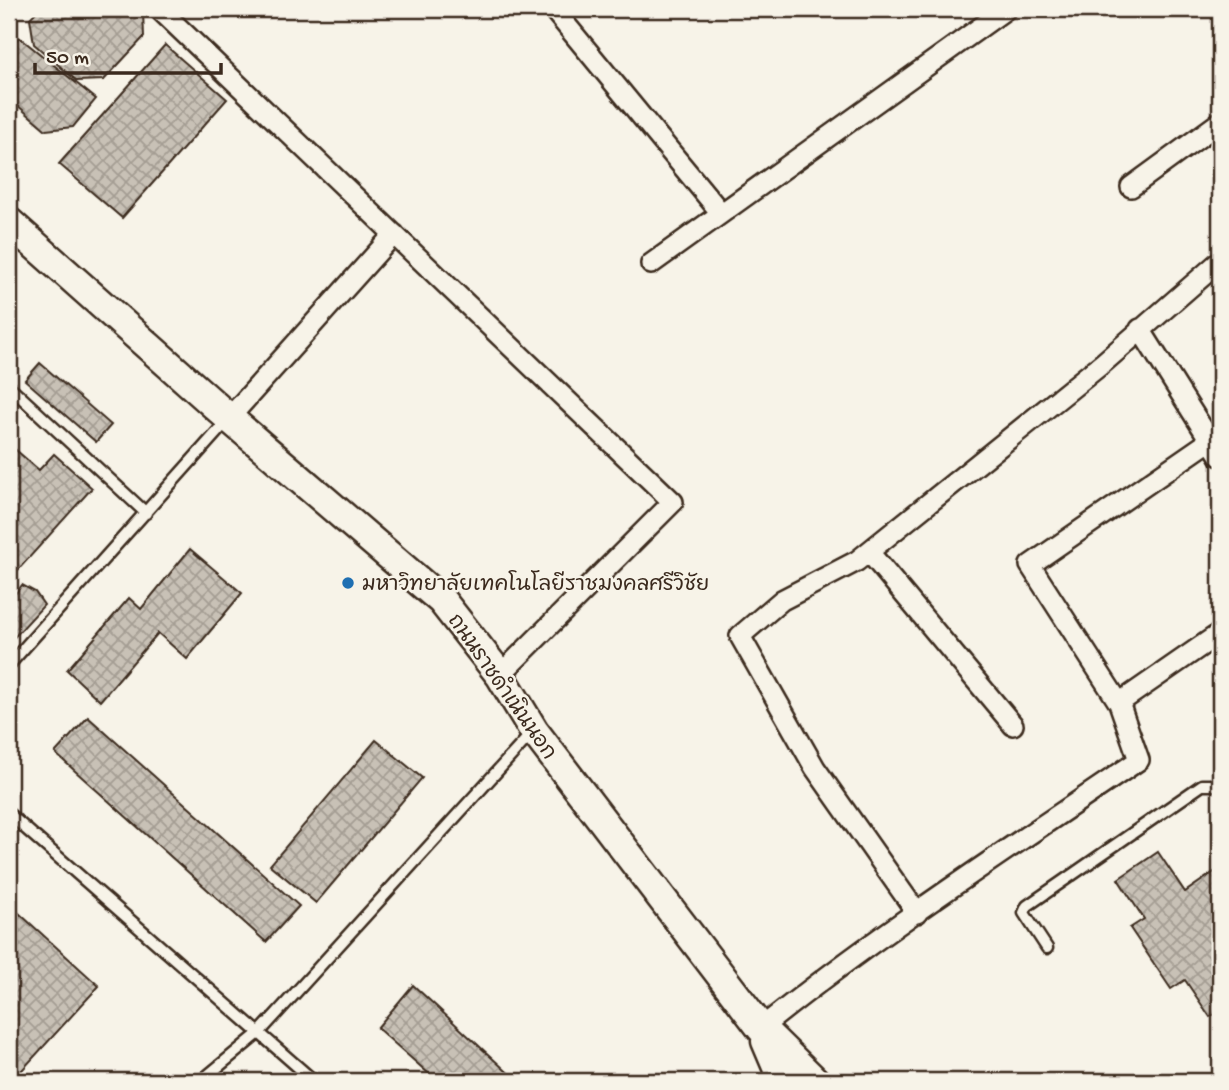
<svg xmlns="http://www.w3.org/2000/svg" width="1229" height="1090" font-family="'Gochi Hand','Playpen Sans Thai',sans-serif">
<style>
.building{fill:url(#building-cross-hatch);stroke:#3b2a1e;stroke-width:2}
.lines{fill:none;stroke-linecap:round;stroke-linejoin:round}
.lane-casing{stroke:#3b2a1e;stroke-width:15}
.street-casing{stroke:#3b2a1e;stroke-width:24}
.secondary-casing{stroke:#3b2a1e;stroke-width:33}
.lane{stroke:#f7f3e8;stroke-width:10}
.street{stroke:#f7f3e8;stroke-width:19}
.secondary{stroke:#f7f3e8;stroke-width:28}
.poi-dot{fill:#1f6fb2;stroke:#f7f3e8;stroke-width:2.5}
.labels{text-anchor:middle;stroke-width:5;stroke-linejoin:round;paint-order:stroke}
.poi-label{font-size:21px;fill:#3b2a1e;stroke:#f7f3e8;text-anchor:start}
.street-label{font-size:21px;fill:#3b2a1e;stroke:#f7f3e8}
</style>
<defs>
<pattern id="building-cross-hatch" width="8" height="8" patternUnits="userSpaceOnUse" patternTransform="scale(1.75)"><rect width="8" height="8" fill="#c8c1b6"/><path d="M0 0l8 8M0 8l8-8" fill="none" stroke="#a49d93"/></pattern>
</defs>
<rect width="100%" height="100%" fill="#f7f3e8"/>
<filter id="ink" filterUnits="userSpaceOnUse"><feTurbulence type="fractalNoise" baseFrequency=".0143" numOctaves="2"/><feDisplacementMap in="SourceGraphic" scale="14" xChannelSelector="R" yChannelSelector="G"/><feConvolveMatrix kernelMatrix="1 2 1 2 8 2 1 2 1" color-interpolation-filters="sRGB"/></filter>
<g filter="url(#ink)">
<path class="building" d="M 39,9 L 141,9 L 143,11 L 144,37 L 104,80 L 77,81 L 34,44 L 30,18 Z
M 19,37 L 96,99 L 73,127 L 46,130 L 9,98 L 9,50 Z
M 165,45 L 227,99 L 122,218 L 59,164 Z
M 40,363 L 111,425 L 96,442 L 25,380 Z
M 9,444 L 39,470 L 54,454 L 92,488 L 9,580 Z
M 190,549 L 242,593 L 187,659 L 158,633 L 100,701 L 67,670 L 129,598 L 141,609 Z
M 22,585 L 35,592 L 44,605 L 9,643 L 9,602 Z
M 88,717 L 299,906 L 266,942 L 55,753 Z
M 376,740 L 422,778 L 316,903 L 270,865 Z
M 1158,852 L 1185,892 L 1220,868 L 1220,1011 L 1210,1017 L 1185,980 L 1171,989 L 1130,928 L 1144,919 L 1118,879 Z
M 9,904 L 99,986 L 12,1081 L 9,1081 Z
M 413,985 L 517,1081 L 437,1081 L 377,1028 Z"/>
<g class="lines">
<defs>
<path id="lane" d="M 9,386 L 146,513
M 9,665 L 227,421
M 9,814 L 314,1081
M 1047,948 L 1024,913 L 1027,906 L 1202,785 L 1220,785
M 201,1081 L 259,1033 L 531,734"/>
<path id="street" d="M 159,9 L 673,502 L 500,675
M 553,9 L 721,213
M 1131,187 L 1220,122
M 651,264 L 1006,9
M 1140,329 L 1220,456
M 229,418 L 394,234
M 869,552 L 1013,725
M 1119,703 L 1220,633
M 917,913 L 815,768 L 740,636 L 782,600 L 857,561 L 1103,363 L 1220,261
M 761,1028 C 881,931 1012,847 1139,760 L 1119,703 L 1030,565 L 1211,440"/>
<path id="secondary" d="M 9,222 L 229,418 L 442,601 L 500,675 L 534,731 L 761,1028 L 815,1081
M 766,1041 L 783,1081"/>
</defs>
<use href="#lane" class="lane-casing"/>
<use href="#street" class="street-casing"/>
<use href="#secondary" class="secondary-casing"/>
<use href="#lane" class="lane"/>
<use href="#street" class="street"/>
<use href="#secondary" class="secondary"/>
</g>
</g>
<circle class="poi-dot" cx="348" cy="583" r="7"/>
<g class="labels">
<g class="poi-label">
<text x="362" y="590">มหาวิทยาลัยเทคโนโลยีราชมงคลศรีวิชัย</text>
</g>
<g class="street-label">
<text transform="translate(503 686) rotate(55)" y="7">ถนนราชดำเนินนอก</text>
</g>
</g>
<rect width="1229" height="1090" fill="none" stroke="#f7f3e8" stroke-width="35"/>
<rect x="18" y="18" width="1194" height="1055" fill="none" stroke="#3b2a1e" stroke-width="2.5" filter="url(#ink)"/>
<path d="M35 63v10h186v-10" fill="none" stroke="#3b2a1e" stroke-width="3.5"/>
<text x="46" y="63" font-size="21" fill="#3b2a1e" stroke="#f7f3e8" stroke-width="5" paint-order="stroke">50 m</text>
</svg>
